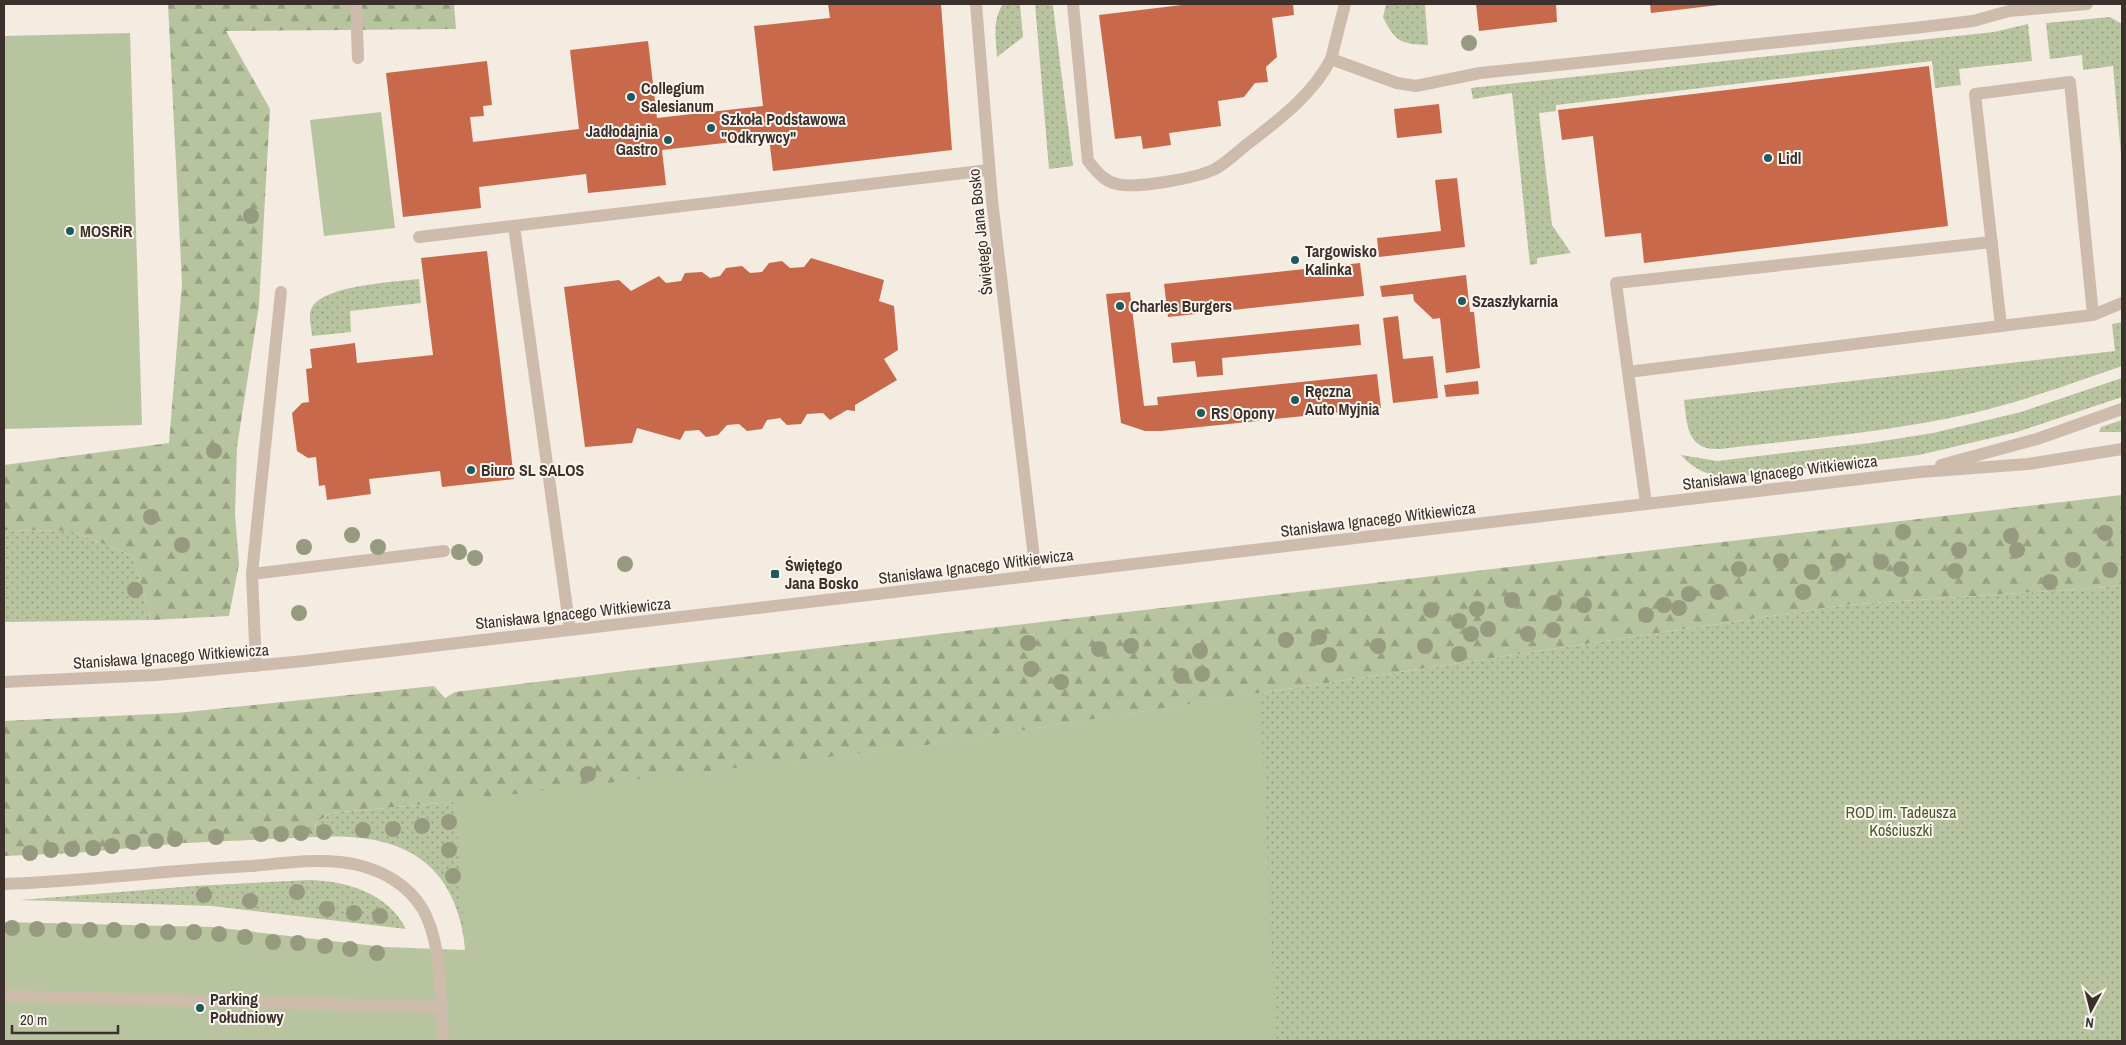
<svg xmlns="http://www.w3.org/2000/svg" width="2126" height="1045" font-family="'Archivo Narrow',sans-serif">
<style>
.green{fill:url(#green-dots)}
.forest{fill:url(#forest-firs)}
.pitch{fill:#b8c4a0}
.building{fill:#c8694b}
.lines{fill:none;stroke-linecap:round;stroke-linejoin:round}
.minor{stroke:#cdbbac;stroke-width:12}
.tree{fill:#969b7f}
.poi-dot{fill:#1f5a5e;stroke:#fbf5ee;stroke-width:2}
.labels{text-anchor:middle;stroke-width:4;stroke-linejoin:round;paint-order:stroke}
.poi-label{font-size:16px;font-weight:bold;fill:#3b302b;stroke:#fbf5ee;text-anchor:start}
.street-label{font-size:16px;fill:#3b302b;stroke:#fbf5ee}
.park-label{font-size:16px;fill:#4a5a2e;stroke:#fbf5ee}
</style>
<defs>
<pattern id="green-dots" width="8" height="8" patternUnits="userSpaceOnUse" patternTransform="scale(1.25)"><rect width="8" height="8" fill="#b8c4a0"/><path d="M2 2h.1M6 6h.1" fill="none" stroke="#97a083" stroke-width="1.8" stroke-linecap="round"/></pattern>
<pattern id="forest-firs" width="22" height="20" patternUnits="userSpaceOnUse" patternTransform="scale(1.25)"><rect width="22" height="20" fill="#b8c4a0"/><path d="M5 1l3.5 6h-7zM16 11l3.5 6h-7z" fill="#97a083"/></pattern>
</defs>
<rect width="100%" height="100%" fill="#f4ebe1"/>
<path class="green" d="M 1003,4 L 1020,4 L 1023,37 L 997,57 C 996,39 992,20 1003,4 Z
M 1035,4 L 1052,4 L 1053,6 L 1073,166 L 1049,169 Z
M 1386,4 L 1425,4 L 1428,45 C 1401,44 1395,42 1383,17 Z
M 2110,17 L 2122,24 L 2122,165 L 2113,66 L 2083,70 L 2082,55 L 2050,59 L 2046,23 Z
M 2028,24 L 2032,61 L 1959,69 L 1961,85 L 1935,88 L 1932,61 L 1556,105 L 1556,111 L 1539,113 L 1552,225 L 1571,253 L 1537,258 L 1537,264 L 1530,265 L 1512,93 L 1473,99 L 1471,88 L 1994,32 Z
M 419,279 L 421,303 L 350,311 L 351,332 L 312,336 C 312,329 308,317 311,310 C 319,285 396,282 419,279 Z
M 2122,322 L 2122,366 C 2073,383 2024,401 1973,413 C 1890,432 1805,439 1720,449 C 1687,451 1687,425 1684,400 L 2115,351 L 2112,324 Z
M 2122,378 L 2122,397 L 2017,432 L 1919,455 L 1727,478 C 1708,475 1694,470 1681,455 L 1717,461 L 1870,443 L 1933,433 L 2021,412 Z
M 2122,420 L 2122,432 L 2099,432 L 2101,427 Z
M 4,530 L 72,531 L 133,556 L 151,620 L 4,622 Z
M 2122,586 L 2122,1041 L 1273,1041 L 466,955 C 458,863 405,832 317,837 L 315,823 L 331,813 L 461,801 L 921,746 L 1260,693 L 1844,605 Z
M 309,880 C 347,881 388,893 406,929 L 212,906 L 20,900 L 194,886 Z"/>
<path class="forest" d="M 168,4 L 454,4 L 456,29 L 226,31 L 270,109 L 259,305 L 237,447 L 235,515 L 239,564 L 229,616 L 151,620 L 133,556 L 72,531 L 4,530 L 4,465 L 169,443 L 182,283 Z
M 2122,495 L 2122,586 L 1844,605 L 1260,693 L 921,746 L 461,801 L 331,813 L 315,823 L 317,837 L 185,843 L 76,853 L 4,856 L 4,721 L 177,713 L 434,686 L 445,698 L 455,692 L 633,670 Z"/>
<path class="pitch" d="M 130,33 L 142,425 L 4,429 L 4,36 Z
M 381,112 L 395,228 L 324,236 L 310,120 Z
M 1260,693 L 1276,1041 L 4,1041 L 4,922 L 212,927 L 384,947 L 465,950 L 455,801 L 921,746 Z"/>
<path class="building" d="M 828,4 L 941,4 L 952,150 L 773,171 L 769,138 L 662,150 L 666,185 L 588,193 L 586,174 L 479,187 L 481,208 L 403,217 L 386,73 L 487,61 L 492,105 L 483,106 L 484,116 L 470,117 L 473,142 L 579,129 L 570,50 L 648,41 L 657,118 L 763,106 L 754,26 L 830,18 Z
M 1190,4 L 1293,4 L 1294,15 L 1272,18 L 1277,57 L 1266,67 L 1268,82 L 1255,83 L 1244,97 L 1218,101 L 1221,126 L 1169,133 L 1171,145 L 1143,149 L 1141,136 L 1115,139 L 1099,15 Z
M 1476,4 L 1556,4 L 1557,22 L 1479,31 Z
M 1650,4 L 1719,4 L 1719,5 L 1651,13 Z
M 1929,66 L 1948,226 L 1644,263 L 1641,233 L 1605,237 L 1593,136 L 1562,140 L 1558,110 Z
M 1439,104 L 1442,133 L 1397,138 L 1394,109 Z
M 1457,178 L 1465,247 L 1379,257 L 1377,238 L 1441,231 L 1435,180 Z
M 487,251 L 514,479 L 442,487 L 440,471 L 369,479 L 371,494 L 327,500 L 325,485 L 319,486 L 316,457 L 308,458 L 297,451 L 292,413 L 302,403 L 309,402 L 306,369 L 312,368 L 310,349 L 355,343 L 357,363 L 433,355 L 421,258 Z
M 811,258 L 884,280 L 879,301 L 894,306 L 898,350 L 884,359 L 897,380 L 855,405 L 855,411 L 847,410 L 830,420 L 823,413 L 807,414 L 801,424 L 787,425 L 780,418 L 767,420 L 762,429 L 747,431 L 739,424 L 727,425 L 718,435 L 706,437 L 699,430 L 685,431 L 680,440 L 637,428 L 632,443 L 585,447 L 564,287 L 619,280 L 631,291 L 659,276 L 666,283 L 681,281 L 685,273 L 702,272 L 710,278 L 720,276 L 726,268 L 742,266 L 750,273 L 762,272 L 769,263 L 782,261 L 790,268 L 804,267 Z
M 1360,263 L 1364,296 L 1168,317 L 1164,284 Z
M 1466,275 L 1470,312 L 1474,312 L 1480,368 L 1446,373 L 1440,318 L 1433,319 L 1414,301 L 1413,294 L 1382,297 L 1380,286 Z
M 1130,292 L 1144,406 L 1158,405 L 1157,397 L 1377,374 L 1381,408 L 1161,431 L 1145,431 L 1121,423 L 1106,294 Z
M 1398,316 L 1403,359 L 1433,356 L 1438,398 L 1393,403 L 1383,318 Z
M 1359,324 L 1361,345 L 1222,358 L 1223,375 L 1197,377 L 1195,361 L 1173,363 L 1171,343 Z
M 1478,381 L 1479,394 L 1446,397 L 1444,385 Z"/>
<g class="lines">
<path class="minor" d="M 356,4 L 358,58
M 976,4 L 992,200 L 1036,575
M 1073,4 L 1088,161 C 1097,171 1103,181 1117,184 C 1137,189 1197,178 1215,169 C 1226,163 1236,153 1245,146 C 1277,121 1312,96 1331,59
M 1345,4 L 1331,59 L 1397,83 L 1416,86 L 1480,73 L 1914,28 L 1973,21 L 2009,11 L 2087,4
M 514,226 L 570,630
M 419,237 L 989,170
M 2001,326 L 2093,315 L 2122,303
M 1628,372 L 1616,283 L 1992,242
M 1941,465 L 2037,439 L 2122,409
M 1646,504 L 1628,372 L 2001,326 L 1975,94 L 2070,82 L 2093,315
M 252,574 L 444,551
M 256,666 L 252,574 L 281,292
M 4,682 L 156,675 L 304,661 L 1920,472 L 2028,464 L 2122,449
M 4,884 C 87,881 169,870 252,866 C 286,863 324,857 358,865 C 383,871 408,885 422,908 C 443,943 440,1001 443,1041
M 4,996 L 440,1007"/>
</g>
<g class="tree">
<circle cx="1469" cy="43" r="8"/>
<circle cx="251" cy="216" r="8"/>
<circle cx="214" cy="451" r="8"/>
<circle cx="151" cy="517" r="8"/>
<circle cx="1903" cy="532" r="8"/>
<circle cx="2105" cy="533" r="8"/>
<circle cx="352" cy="535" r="8"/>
<circle cx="2011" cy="536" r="8"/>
<circle cx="182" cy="545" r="8"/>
<circle cx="304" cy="547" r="8"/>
<circle cx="378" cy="547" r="8"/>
<circle cx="1959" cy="550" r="8"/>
<circle cx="2017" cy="550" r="8"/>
<circle cx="459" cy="552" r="8"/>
<circle cx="475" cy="558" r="8"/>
<circle cx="2073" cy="560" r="8"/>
<circle cx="1781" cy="561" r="8"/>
<circle cx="1838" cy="561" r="8"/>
<circle cx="1881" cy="562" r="8"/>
<circle cx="625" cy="564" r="8"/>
<circle cx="1739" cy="569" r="8"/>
<circle cx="1901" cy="569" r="8"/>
<circle cx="2110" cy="570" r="8"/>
<circle cx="1955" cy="571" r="8"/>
<circle cx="1812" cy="572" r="8"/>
<circle cx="2050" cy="582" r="8"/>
<circle cx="135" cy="590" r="8"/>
<circle cx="1718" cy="592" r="8"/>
<circle cx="1803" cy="592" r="8"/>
<circle cx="1689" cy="594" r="8"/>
<circle cx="1512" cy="600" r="8"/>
<circle cx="1554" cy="603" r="8"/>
<circle cx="1584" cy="605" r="8"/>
<circle cx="1664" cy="605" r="8"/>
<circle cx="1679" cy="608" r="8"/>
<circle cx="1477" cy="609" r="8"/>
<circle cx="1431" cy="610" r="8"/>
<circle cx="299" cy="613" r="8"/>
<circle cx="1646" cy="615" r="8"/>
<circle cx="1459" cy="621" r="8"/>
<circle cx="1488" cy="629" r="8"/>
<circle cx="1553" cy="630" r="8"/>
<circle cx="1471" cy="634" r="8"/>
<circle cx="1528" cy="634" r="8"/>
<circle cx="1319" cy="637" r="8"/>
<circle cx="1286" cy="640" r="8"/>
<circle cx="1028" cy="643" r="8"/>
<circle cx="1131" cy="646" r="8"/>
<circle cx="1378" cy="646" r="8"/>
<circle cx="1425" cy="646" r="8"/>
<circle cx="1099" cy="649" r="8"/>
<circle cx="1200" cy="651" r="8"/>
<circle cx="1459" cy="654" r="8"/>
<circle cx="1329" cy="655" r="8"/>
<circle cx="1031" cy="669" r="8"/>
<circle cx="1202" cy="674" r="8"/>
<circle cx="1181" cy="676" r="8"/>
<circle cx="1061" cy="682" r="8"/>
<circle cx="588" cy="774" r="8"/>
<circle cx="449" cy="822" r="8"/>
<circle cx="422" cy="826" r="8"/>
<circle cx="393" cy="829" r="8"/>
<circle cx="363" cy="830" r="8"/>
<circle cx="324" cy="832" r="8"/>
<circle cx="301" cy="833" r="8"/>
<circle cx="261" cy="834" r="8"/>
<circle cx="281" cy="834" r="8"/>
<circle cx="216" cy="837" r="8"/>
<circle cx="175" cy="839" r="8"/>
<circle cx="156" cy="841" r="8"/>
<circle cx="133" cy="842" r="8"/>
<circle cx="112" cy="846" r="8"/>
<circle cx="93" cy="848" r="8"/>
<circle cx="72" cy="849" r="8"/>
<circle cx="51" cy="850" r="8"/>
<circle cx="449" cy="850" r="8"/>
<circle cx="30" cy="853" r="8"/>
<circle cx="453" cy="876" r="8"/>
<circle cx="297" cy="892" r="8"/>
<circle cx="204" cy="895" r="8"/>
<circle cx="250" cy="901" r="8"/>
<circle cx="327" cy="909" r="8"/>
<circle cx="354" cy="913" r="8"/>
<circle cx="380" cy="916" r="8"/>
<circle cx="12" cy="928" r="8"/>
<circle cx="37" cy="929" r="8"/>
<circle cx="64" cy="930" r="8"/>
<circle cx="90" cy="930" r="8"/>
<circle cx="114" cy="930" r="8"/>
<circle cx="142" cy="931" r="8"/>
<circle cx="168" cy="932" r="8"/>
<circle cx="194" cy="932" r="8"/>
<circle cx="219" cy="934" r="8"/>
<circle cx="245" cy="937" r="8"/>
<circle cx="273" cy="942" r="8"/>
<circle cx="298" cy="943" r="8"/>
<circle cx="325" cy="946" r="8"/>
<circle cx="350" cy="949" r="8"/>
<circle cx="377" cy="953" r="8"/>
</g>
<g class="poi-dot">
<circle cx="631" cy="97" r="5"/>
<circle cx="711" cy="128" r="5"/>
<circle cx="668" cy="140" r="5"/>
<circle cx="1768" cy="158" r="5"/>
<circle cx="70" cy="231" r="5"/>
<circle cx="1295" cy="260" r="5"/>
<circle cx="1462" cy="301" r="5"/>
<circle cx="1120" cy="306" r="5"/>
<circle cx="1295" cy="400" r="5"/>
<circle cx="1201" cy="413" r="5"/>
<circle cx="471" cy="470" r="5"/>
<rect x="770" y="569" width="10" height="10" rx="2.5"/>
<circle cx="200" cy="1008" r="5"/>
</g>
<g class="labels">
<g class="poi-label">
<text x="641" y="94">Collegium<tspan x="641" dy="18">Salesianum</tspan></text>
<text x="721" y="125">Szkoła Podstawowa<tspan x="721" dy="18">"Odkrywcy"</tspan></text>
<text x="658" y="137" text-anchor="end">Jadłodajnia<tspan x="658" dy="18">Gastro</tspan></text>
<text x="1778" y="164">Lidl</text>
<text x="80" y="237">MOSRiR</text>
<text x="1305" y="257">Targowisko<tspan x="1305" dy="18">Kalinka</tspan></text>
<text x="1472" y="307">Szaszłykarnia</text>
<text x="1130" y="312">Charles Burgers</text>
<text x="1305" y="397">Ręczna<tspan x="1305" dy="18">Auto Myjnia</tspan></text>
<text x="1211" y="419">RS Opony</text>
<text x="481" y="476">Biuro SL SALOS</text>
<text x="785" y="571">Świętego<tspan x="785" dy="18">Jana Bosko</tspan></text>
<text x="210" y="1005">Parking<tspan x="210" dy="18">Południowy</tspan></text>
</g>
<g class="street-label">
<text transform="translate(980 232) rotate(-96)" y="6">Świętego Jana Bosko</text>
<text transform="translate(1780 472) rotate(-7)" y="6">Stanisława Ignacego Witkiewicza</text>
<text transform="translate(1378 519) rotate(-7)" y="6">Stanisława Ignacego Witkiewicza</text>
<text transform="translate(976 566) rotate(-7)" y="6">Stanisława Ignacego Witkiewicza</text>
<text transform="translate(573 613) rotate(-6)" y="6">Stanisława Ignacego Witkiewicza</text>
<text transform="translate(171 656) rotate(-4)" y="6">Stanisława Ignacego Witkiewicza</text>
</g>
<g class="park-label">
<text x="1901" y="818">ROD im. Tadeusza<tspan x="1901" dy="18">Kościuszki</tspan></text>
</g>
</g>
<rect width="2126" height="1045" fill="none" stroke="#3b302b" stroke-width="10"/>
<g transform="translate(2091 1010) rotate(187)" stroke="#fbf5ee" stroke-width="4" paint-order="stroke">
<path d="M0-4L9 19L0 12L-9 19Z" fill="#3b302b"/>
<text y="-8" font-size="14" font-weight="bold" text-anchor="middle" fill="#3b302b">N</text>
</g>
<path d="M12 1025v8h106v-8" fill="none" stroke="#3b302b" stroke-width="2.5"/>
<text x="20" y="1025" font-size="15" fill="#3b302b" stroke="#fbf5ee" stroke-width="4" paint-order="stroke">20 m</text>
</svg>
